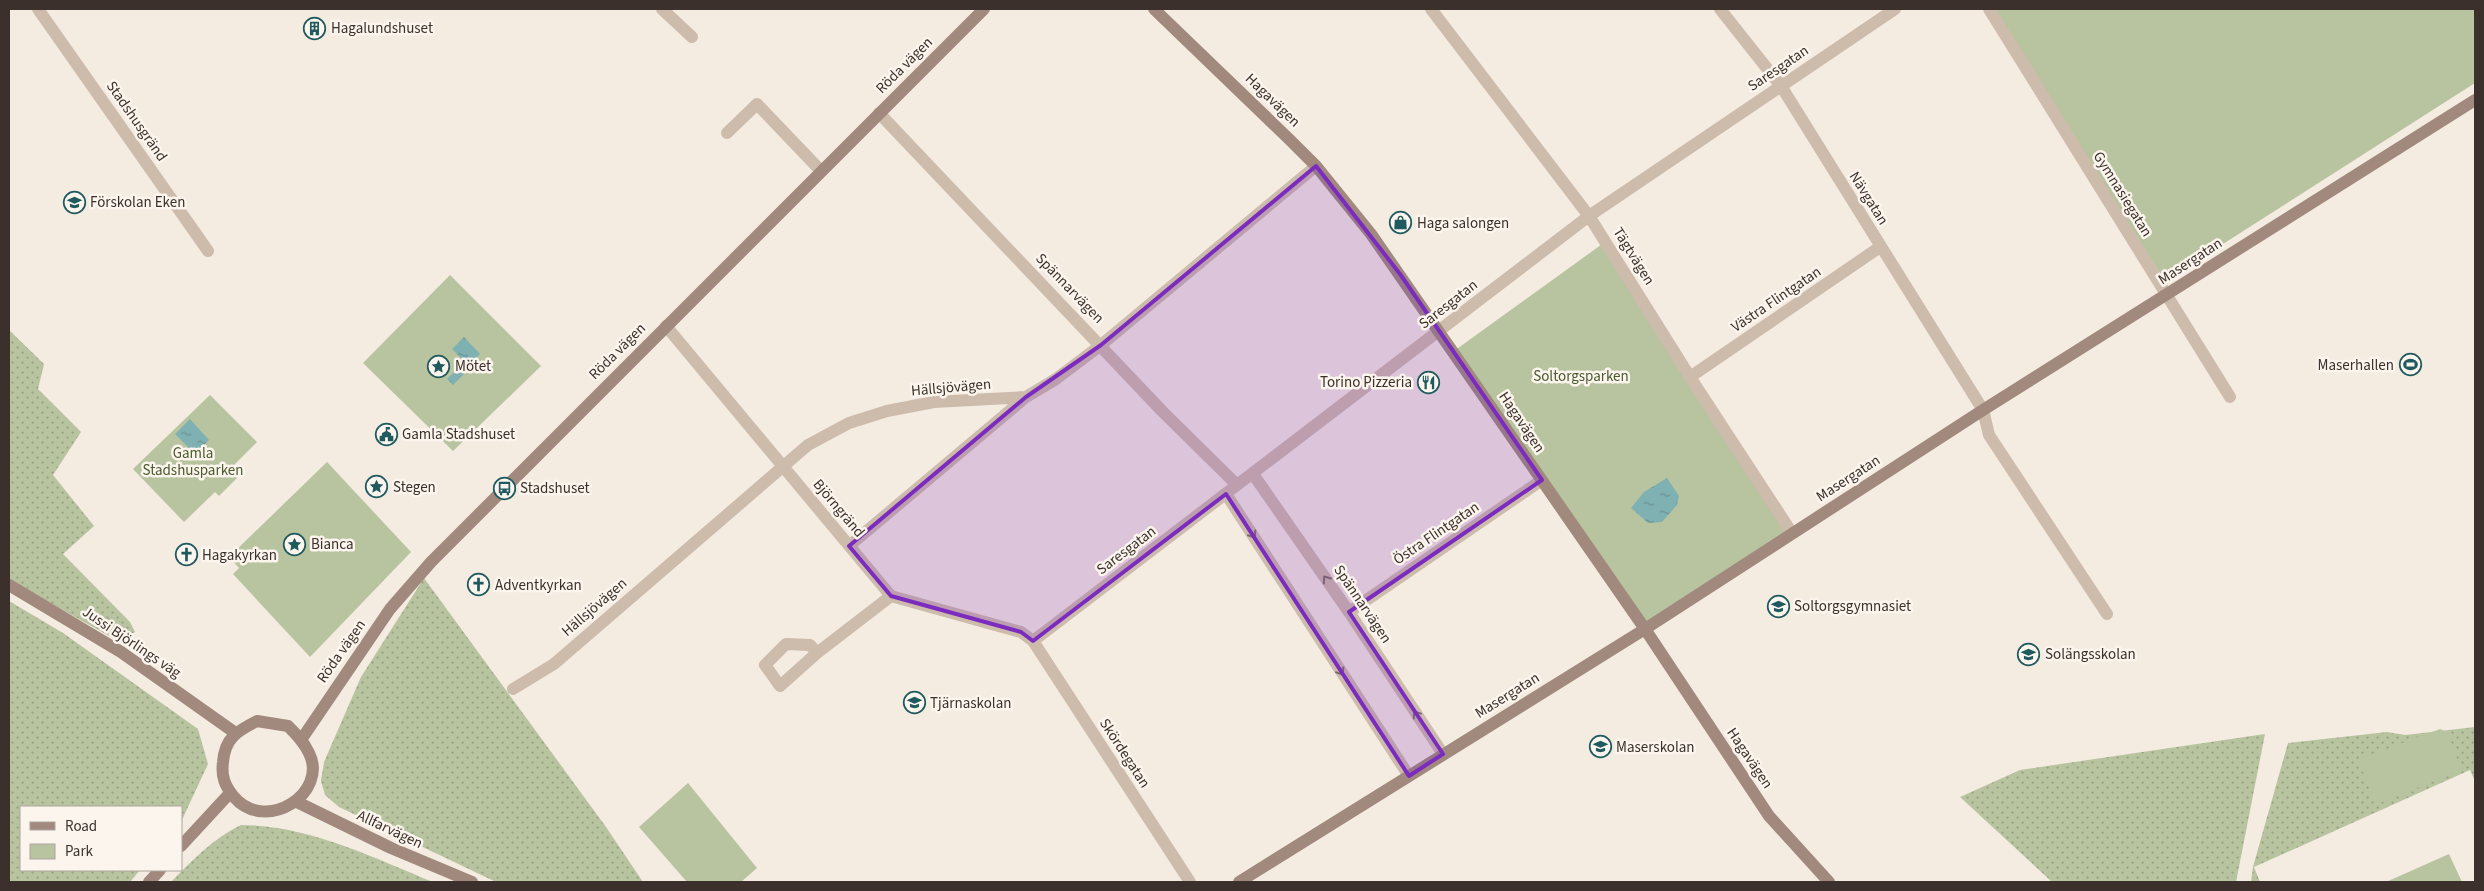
<svg xmlns="http://www.w3.org/2000/svg" width="2484" height="891" font-family="'Source Sans 3',sans-serif">
<style>
.grass{fill:url(#grass-dots)}
.park{fill:#b8c4a0}
.water{fill:url(#water-ripples)}
.lines{fill:none;stroke-linecap:round;stroke-linejoin:round}
.street{stroke:#cdbbac;stroke-width:12}
.secondary{stroke:#a18a7d;stroke-width:12}
.oneway{stroke:#7d6f65}
.marked{fill:#7b2cbf;fill-opacity:0.2;stroke:#7b2cbf;stroke-width:4;stroke-linejoin:round}
.labels{text-anchor:middle;stroke-width:5;stroke-linejoin:round;paint-order:stroke}
.poi-label{font-size:15px;fill:#3b302b;stroke:#fbf5ee;text-anchor:start}
.street-label{font-size:15px;fill:#3b302b;stroke:#fbf5ee}
.park-label{font-size:15px;fill:#4a5a2e;stroke:#fbf5ee}
</style>
<defs>
<pattern id="grass-dots" width="8" height="8" patternUnits="userSpaceOnUse" patternTransform="scale(1.25)"><rect width="8" height="8" fill="#b8c4a0"/><path d="M2 2h.1M6 6h.1" fill="none" stroke="#97a083" stroke-width="1.8" stroke-linecap="round"/></pattern>
<pattern id="water-ripples" width="26" height="14" patternUnits="userSpaceOnUse" patternTransform="scale(1.25)"><rect width="26" height="14" fill="#7fb0b2"/><path d="M2 4q2-2 4 0t4 0M15 11q2-2 4 0t4 0" fill="none" stroke="#699091"/></pattern>
</defs>
<rect width="100%" height="100%" fill="#f4ebe1"/>
<path class="grass" d="M 9,330 L 44,364 L 38,389 L 81,432 L 53,475 L 94,526 L 63,554 L 130,622 L 135,632 L 118,641 L 9,580 Z
M 424,578 L 606,827 L 643,882 L 496,882 L 339,807 L 325,795 L 321,781 L 324,762 L 361,677 Z
M 9,601 L 63,633 L 198,729 L 208,764 L 181,822 L 181,807 L 21,807 L 21,870 L 140,870 L 130,882 L 9,882 Z
M 2475,727 L 2475,781 L 2470,770 L 2254,867 L 2260,882 L 2251,882 L 2253,867 L 2288,743 L 2387,732 L 2405,735 Z
M 2265,734 L 2236,882 L 2052,882 L 1960,797 L 2020,770 Z
M 241,825 C 308,825 372,857 433,882 L 171,882 C 193,860 212,839 241,825 Z"/>
<path class="park" d="M 1990,9 L 2475,9 L 2475,83 L 2165,281 Z
M 1605,242 L 1792,533 L 1645,629 L 1454,351 Z
M 450,275 L 541,366 L 453,451 L 363,363 Z
M 210,395 L 257,442 L 233,466 L 241,474 L 219,496 L 215,492 L 184,522 L 133,469 Z
M 327,462 L 411,552 L 310,657 L 233,574 L 239,568 L 229,557 Z
M 2440,729 L 2447,732 L 2460,767 L 2459,771 L 2380,803 L 2375,801 L 2360,765 L 2363,758 Z
M 688,783 L 757,868 L 741,882 L 687,882 L 639,827 Z
M 2449,854 L 2462,882 L 2386,882 Z"/>
<path class="water" d="M 464,337 L 480,354 L 464,370 L 466,372 L 453,385 L 447,379 L 465,362 L 452,349 Z
M 190,419 L 209,440 L 195,454 L 175,434 Z
M 1667,478 L 1679,496 L 1677,505 L 1662,522 L 1648,523 L 1631,508 L 1644,492 Z"/>
<g class="lines">
<path class="street" d="M 38,9 L 208,251
M 662,9 L 692,37
M 1431,9 L 1589,216 L 1690,377 L 1792,533
M 1720,9 L 1781,86 L 1983,410 L 1989,435 L 2107,614
M 1989,9 L 2230,397
M 879,113 L 1162,411 L 1237,485
M 727,133 L 757,104 L 821,171
M 666,326 L 891,596 L 1021,632 L 1033,641 L 1190,882
M 1690,377 L 1880,247
M 1253,474 L 1349,612 L 1443,754
M 1226,494 L 1409,776
M 849,546 L 1026,397
M 1349,612 L 1542,480
M 1033,641 L 1589,216 L 1895,9
M 817,653 L 810,645 L 786,644 L 765,665 L 780,686 L 817,653 L 891,596
M 513,689 L 554,664 L 808,445 L 849,423 L 887,411 L 934,402 L 1026,397 L 1056,379 L 1101,345 L 1316,166"/>
<path class="secondary" d="M 1154,9 L 1291,141 L 1316,166 L 1371,234 L 1645,629 L 1769,816 L 1829,882
M 9,585 L 121,652 L 234,732
M 257,721 L 288,726 C 296,734 304,742 309,753 C 329,793 266,834 234,797 C 225,786 221,777 223,762 C 225,738 237,731 257,721 Z
M 301,740 L 390,609 L 431,562 L 984,9
M 297,802 L 391,848 L 472,882
M 181,846 L 230,793
M 149,882 L 160,870
M 1239,882 L 1645,629 L 1983,410 L 2475,100"/>
</g>
<defs><path id="oneway-chevron" d="M-2-3.5L2.5 0L-2 3.5" fill="none" stroke-width="1.6" stroke-linecap="round" stroke-linejoin="round" transform="scale(1.25)"/></defs>
<g class="oneway">
<use href="#oneway-chevron" transform="translate(1253 535) rotate(57)"/>
<use href="#oneway-chevron" transform="translate(1326 579) rotate(-125)"/>
<use href="#oneway-chevron" transform="translate(1341 672) rotate(57)"/>
<use href="#oneway-chevron" transform="translate(1416 714) rotate(-124)"/>
</g>
<path class="marked" d="M 1316,166 L 1400,274 L 1542,480 L 1349,612 L 1443,754 L 1409,776 L 1226,494 L 1033,641 L 1021,632 L 891,596 L 849,546 L 1026,397 L 1101,345 Z"/>
<defs>
<symbol id="building-ring" viewBox="-11 -11 22 22"><circle r="9.5" fill="#fbf5ee" stroke="#1f5a5e" stroke-width="1.5"/><path d="M-4-6H4V6H1V3H-1V6H-4ZM-2.5-4.3h1.7v1.8h-1.7ZM.8-4.3h1.7v1.8H.8ZM-2.5-1h1.7V.8h-1.7ZM.8-1h1.7V.8H.8Z" fill="#1f5a5e"/></symbol>
<symbol id="school-ring" viewBox="-11 -11 22 22"><circle r="9.5" fill="#fbf5ee" stroke="#1f5a5e" stroke-width="1.5"/><path d="M0-5L7-2L0 1L-7-2ZM-4 1L0 2.5L4 1V4Q0 6-4 4Z" fill="#1f5a5e"/></symbol>
<symbol id="shop-ring" viewBox="-11 -11 22 22"><circle r="9.5" fill="#fbf5ee" stroke="#1f5a5e" stroke-width="1.5"/><path d="M-5-2.5h2.3a2.7 3.5 0 0 1 5.4 0H5L5.5 6h-11ZM-1.5-2.5h3a1.5 2.3 0 0 0-3 0Z" fill="#1f5a5e"/></symbol>
<symbol id="stadium-ring" viewBox="-11 -11 22 22"><circle r="9.5" fill="#fbf5ee" stroke="#1f5a5e" stroke-width="1.5"/><path d="M0-5a6.5 5 0 1 0 0 10a6.5 5 0 1 0 0-10ZM-3.5-1.8h7v3.6h-7Z" fill="#1f5a5e"/></symbol>
<symbol id="sight-ring" viewBox="-11 -11 22 22"><circle r="9.5" fill="#fbf5ee" stroke="#1f5a5e" stroke-width="1.5"/><path d="M0-6L1.8-2.2L6-1.7L2.9 1.2L3.7 5.4L0 3.3L-3.7 5.4L-2.9 1.2L-6-1.7L-1.8-2.2Z" fill="#1f5a5e"/></symbol>
<symbol id="restaurant-ring" viewBox="-11 -11 22 22"><circle r="9.5" fill="#fbf5ee" stroke="#1f5a5e" stroke-width="1.5"/><path d="M-5-6h1v4h1v-4h1v4h1v-4h1v5L-1.5 .5V6h-2V.5L-5-1ZM5-6V6H3V1.5H1.5Q1.5-4 5-6Z" fill="#1f5a5e"/></symbol>
<symbol id="civic-ring" viewBox="-11 -11 22 22"><circle r="9.5" fill="#fbf5ee" stroke="#1f5a5e" stroke-width="1.5"/><path d="M-.6-6.5H3V-4.5H.6V-3L4-1V1h2V6H-6V1h2V-1L-.6-3ZM-1.2 2.5V6h2.4V2.5Z" fill="#1f5a5e"/></symbol>
<symbol id="bus-ring" viewBox="-11 -11 22 22"><circle r="9.5" fill="#fbf5ee" stroke="#1f5a5e" stroke-width="1.5"/><path d="M-5-6H5V4H4V6H2V4H-2V6H-4V4H-5ZM-3.5-4V0h7V-4ZM-3.5 1.2v1.5H-2V1.2ZM2 1.2v1.5H3.5V1.2Z" fill="#1f5a5e"/></symbol>
<symbol id="church-ring" viewBox="-11 -11 22 22"><circle r="9.5" fill="#fbf5ee" stroke="#1f5a5e" stroke-width="1.5"/><path d="M-1.2-6h2.4v3.5h3.3v2.4h-3.3V6h-2.4V-.1h-3.3v-2.4h3.3Z" fill="#1f5a5e"/></symbol>
<symbol id="university-ring" viewBox="-11 -11 22 22"><circle r="9.5" fill="#fbf5ee" stroke="#1f5a5e" stroke-width="1.5"/><path d="M0-5L7-2L0 1L-7-2ZM-4 1L0 2.5L4 1V4Q0 6-4 4Z" fill="#1f5a5e"/></symbol>
</defs>
<g fill-rule="evenodd">
<use href="#building-ring" x="302" y="16" width="25" height="25"/>
<use href="#school-ring" x="62" y="190" width="25" height="25"/>
<use href="#shop-ring" x="1388" y="210" width="25" height="25"/>
<use href="#stadium-ring" x="2398" y="352" width="25" height="25"/>
<use href="#sight-ring" x="426" y="354" width="25" height="25"/>
<use href="#restaurant-ring" x="1416" y="370" width="25" height="25"/>
<use href="#civic-ring" x="374" y="422" width="25" height="25"/>
<use href="#sight-ring" x="364" y="474" width="25" height="25"/>
<use href="#bus-ring" x="492" y="476" width="25" height="25"/>
<use href="#sight-ring" x="282" y="532" width="25" height="25"/>
<use href="#church-ring" x="174" y="542" width="25" height="25"/>
<use href="#church-ring" x="466" y="572" width="25" height="25"/>
<use href="#university-ring" x="1766" y="594" width="25" height="25"/>
<use href="#school-ring" x="2016" y="642" width="25" height="25"/>
<use href="#school-ring" x="902" y="690" width="25" height="25"/>
<use href="#school-ring" x="1588" y="734" width="25" height="25"/>
</g>
<g class="labels">
<g class="poi-label">
<text x="331" y="33">Hagalundshuset</text>
<text x="90" y="207">Förskolan Eken</text>
<text x="1417" y="228">Haga salongen</text>
<text x="2394" y="370" text-anchor="end">Maserhallen</text>
<text x="455" y="371">Mötet</text>
<text x="1412" y="387" text-anchor="end">Torino Pizzeria</text>
<text x="402" y="439">Gamla Stadshuset</text>
<text x="393" y="492">Stegen</text>
<text x="520" y="493">Stadshuset</text>
<text x="311" y="549">Bianca</text>
<text x="202" y="560">Hagakyrkan</text>
<text x="495" y="590">Adventkyrkan</text>
<text x="1794" y="611">Soltorgsgymnasiet</text>
<text x="2045" y="659">Solängsskolan</text>
<text x="930" y="708">Tjärnaskolan</text>
<text x="1616" y="752">Maserskolan</text>
</g>
<g class="street-label">
<text transform="translate(904 65) rotate(-45)" y="5">Röda vägen</text>
<text transform="translate(1778 68) rotate(-34)" y="5">Saresgatan</text>
<text transform="translate(1273 100) rotate(44)" y="5">Hagavägen</text>
<text transform="translate(137 121) rotate(55)" y="5">Stadshusgränd</text>
<text transform="translate(2123 194) rotate(58)" y="5">Gymnasiegatan</text>
<text transform="translate(1869 198) rotate(58)" y="5">Nävgatan</text>
<text transform="translate(1634 256) rotate(58)" y="5">Tägtvägen</text>
<text transform="translate(2190 261) rotate(-33)" y="5">Masergatan</text>
<text transform="translate(1070 288) rotate(46)" y="5">Spännarvägen</text>
<text transform="translate(1776 299) rotate(-34)" y="5">Västra Flintgatan</text>
<text transform="translate(1448 304) rotate(-38)" y="5">Saresgatan</text>
<text transform="translate(617 351) rotate(-45)" y="5">Röda vägen</text>
<text transform="translate(951 387) rotate(-5)" y="5">Hällsjövägen</text>
<text transform="translate(1522 422) rotate(56)" y="5">Hagavägen</text>
<text transform="translate(1848 478) rotate(-33)" y="5">Masergatan</text>
<text transform="translate(839 508) rotate(50)" y="5">Björngränd</text>
<text transform="translate(1436 533) rotate(-34)" y="5">Östra Flintgatan</text>
<text transform="translate(1126 550) rotate(-37)" y="5">Saresgatan</text>
<text transform="translate(1363 604) rotate(56)" y="5">Spännarvägen</text>
<text transform="translate(594 607) rotate(-41)" y="5">Hällsjövägen</text>
<text transform="translate(132 642) rotate(34)" y="5">Jussi Björlings väg</text>
<text transform="translate(341 651) rotate(-55)" y="5">Röda vägen</text>
<text transform="translate(1507 695) rotate(-32)" y="5">Masergatan</text>
<text transform="translate(1125 753) rotate(57)" y="5">Skördegatan</text>
<text transform="translate(1750 758) rotate(56)" y="5">Hagavägen</text>
<text transform="translate(390 829) rotate(25)" y="5">Allfarvägen</text>
</g>
<g class="park-label">
<text x="1581" y="381">Soltorgsparken</text>
<text x="193" y="458">Gamla<tspan x="193" dy="17">Stadshusparken</tspan></text>
</g>
</g>
<rect width="2484" height="891" fill="none" stroke="#3b302b" stroke-width="20"/>
<rect x="20" y="806" width="162" height="65" fill="#fbf5ee" stroke="#aea6a0"/>
<rect x="30" y="822" width="25" height="8" fill="#a18a7d" stroke="#aea6a0"/>
<text x="65" y="831" font-size="15" fill="#3b302b">Road</text>
<rect x="30" y="844" width="25" height="15" fill="#b8c4a0" stroke="#aea6a0"/>
<text x="65" y="856" font-size="15" fill="#3b302b">Park</text>
</svg>
